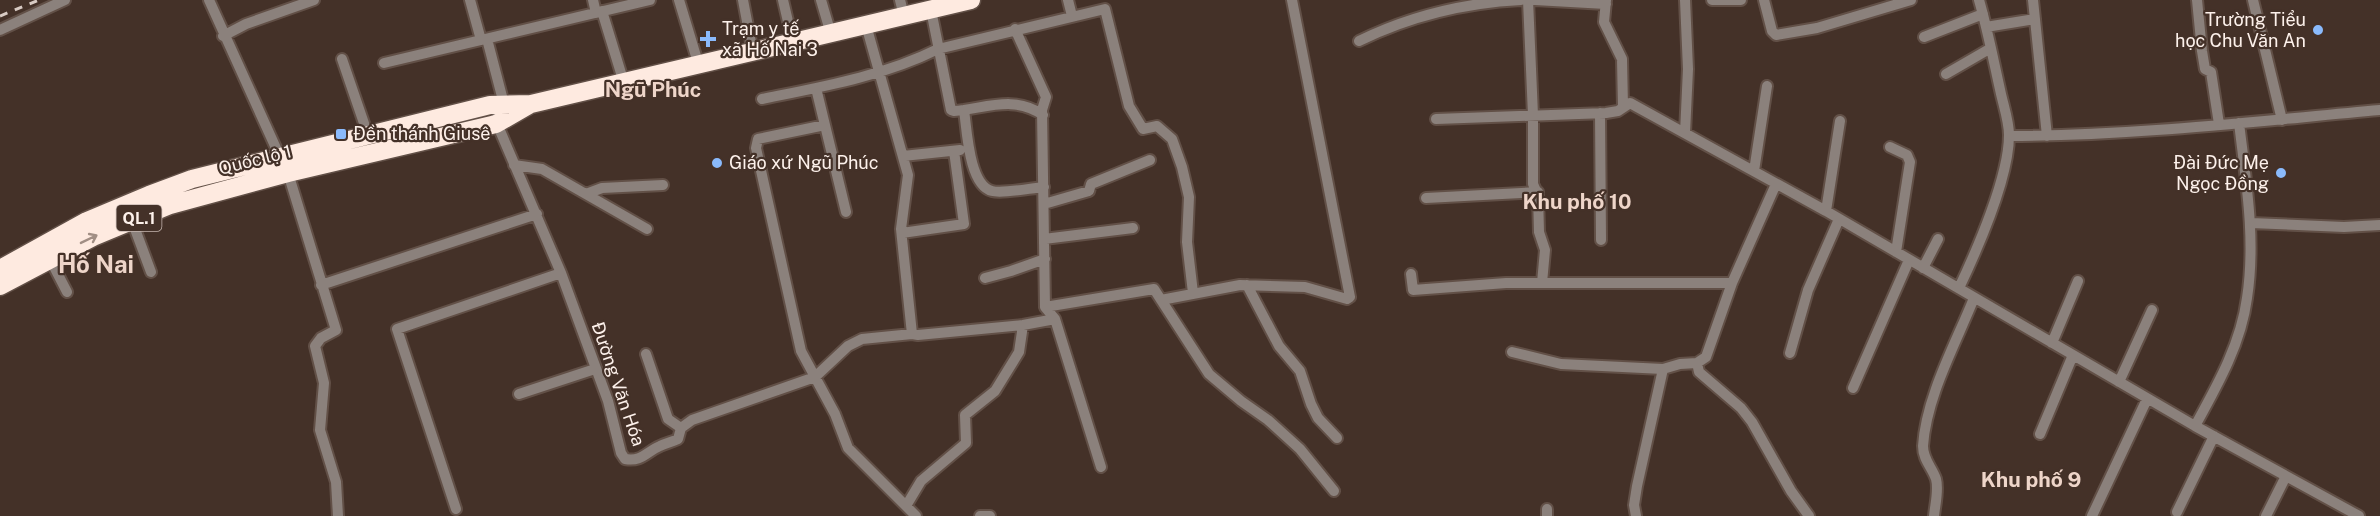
<svg xmlns="http://www.w3.org/2000/svg" width="2380" height="516" font-family="'Public Sans',sans-serif">
<style>
.lines{fill:none;stroke-linecap:round;stroke-linejoin:round}
.street-casing{stroke:#625047;stroke-width:14}
.highway-casing{stroke:#625047;stroke-width:21}
.street{stroke:#8b817c;stroke-width:10}
.highway{stroke:#feeae0;stroke-width:18}
.rail{stroke:#d8cbc4;stroke-width:3;stroke-dasharray:8 8;stroke-linecap:butt}
.oneway{stroke:#a18e84}
.poi-dot{fill:#8abafc;stroke:#443128;stroke-width:2}
.labels{text-anchor:middle;stroke-width:4.5;stroke-linejoin:round;paint-order:stroke}
.shield{fill:#443128;stroke:#c6b7b0;stroke-width:1.5}
.shield-label{font-size:16px;font-weight:bold;fill:#fdf1eb}
.poi-label{font-size:18px;fill:#fdf1eb;stroke:#443128;text-anchor:start}
.street-label{font-size:18px;fill:#fdf1eb;stroke:#443128}
.quarter-label{font-size:21px;font-weight:bold;fill:#eed5c9;stroke:#443128}
.district-label{font-size:24px;font-weight:bold;fill:#eed5c9;stroke:#443128}
</style>
<rect width="100%" height="100%" fill="#443128"/>
<g class="lines">
<defs>
<path id="street" d="M 209,0 L 280,157
M 470,0 L 481,40
M 593,0 L 596,13
M 679,0 L 699,66
M 743,0 L 753,53
M 783,0 L 793,43
M 821,0 L 831,34
M 900,0 L 904,16
M 1068,0 L 1072,16
M 1528,0 L 1533,115 L 1533,184 L 1538,195 L 1539,232 L 1545,250 L 1542,283
M 1535,0 L 1606,4
M 1606,0 L 1604,22 L 1622,59 L 1623,107
M 1712,0 L 1741,0
M 1764,0 L 1772,31 L 1776,35 L 1817,28 L 1911,0
M 2033,0 L 2047,136
M 2197,0 L 2202,51 L 2205,69 L 2211,72 L 2219,124
M 2253,0 L 2282,120
M 931,10 L 951,110 L 954,111 C 987,108 1014,95 1043,115
M 602,11 L 624,83
M 866,25 L 908,175 L 901,229 L 912,334 L 862,339 L 848,346 L 815,377 L 835,414 L 848,448 L 916,516
M 1986,27 L 2035,19
M 1015,29 L 1046,97 L 1042,110 L 1045,307 L 1055,319 L 1101,467
M 0,30 L 65,0
M 223,36 L 246,24 L 314,0
M 1924,37 L 1983,14
M 487,39 L 505,108
M 1359,41 C 1410,16 1463,3 1521,0
M 342,59 L 368,135
M 384,63 L 650,0
M 1946,74 L 1991,48
M 816,88 L 846,212
M 762,99 C 821,87 884,76 938,49 L 1105,9 L 1129,106 L 1143,129 L 1157,126 L 1172,139 L 1182,167 L 1189,197 L 1187,242 L 1193,293
M 964,110 C 967,131 969,185 992,191 C 1003,194 1031,188 1044,187
M 1600,113 L 1601,240
M 495,119 L 561,273 L 608,401 L 621,453 L 625,459 C 642,462 646,452 660,446 C 666,443 672,442 678,439 L 681,428 L 692,420 L 815,377 L 801,351 L 756,148 L 758,139 L 825,125
M 1436,119 L 1606,113 L 1618,111 L 1630,103 L 1826,211 L 2195,426 L 2359,516
M 1685,133 L 1688,69 L 1685,0
M 2009,136 C 2133,136 2257,121 2380,110
M 1890,147 L 1907,155 L 1910,162 L 1896,252
M 903,156 L 960,150
M 514,165 L 542,169 L 647,229
M 1754,171 L 1767,86
M 288,173 L 336,330 L 321,338 L 315,346 L 324,383 L 320,430 L 336,482 L 338,516
M 586,194 L 602,188 L 663,185
M 1426,198 L 1538,192
M 1044,204 L 1089,191 L 1091,184 L 1150,160
M 1826,211 L 1840,121
M 132,221 L 151,272
M 2251,223 L 2344,227 L 2380,225
M 902,233 L 964,224 L 954,151
M 1044,239 L 1133,228
M 50,259 L 67,292
M 1923,268 L 1938,239
M 1411,274 L 1413,290 L 1506,283 L 1732,283
M 985,278 L 1011,271 L 1045,259
M 321,285 L 537,214
M 1247,285 L 1279,346 L 1300,371 L 1311,404 L 1318,418 L 1337,438
M 1959,288 C 1977,250 2009,177 2009,135 C 2009,122 2004,107 2001,94 C 1994,63 1988,31 1979,0
M 1161,300 L 1240,285 L 1305,287 L 1347,299 L 1350,297 L 1292,0
M 1045,307 L 1154,289 L 1209,374 L 1241,401 L 1268,420 L 1300,449 L 1334,491
M 912,334 L 918,335 L 1023,325 L 1055,319
M 2052,343 L 2078,281
M 1512,352 L 1561,364 L 1663,369 L 1680,364 L 1697,363 L 1706,357 L 1732,283 L 1776,184
M 1790,353 L 1808,290 L 1839,219
M 646,354 L 668,419 L 681,428
M 1697,363 L 1699,372 L 1741,408 L 1752,422 L 1791,491 L 1809,516
M 2119,382 L 2152,310
M 1853,388 L 1909,260
M 519,394 L 595,369
M 2195,426 C 2217,386 2241,344 2247,298 C 2256,240 2246,181 2239,123
M 2040,434 L 2073,355
M 906,506 L 921,481 L 966,443 L 965,415 L 995,391 L 1019,352 L 1023,325
M 456,509 L 397,329 L 561,273
M 1547,509 L 1547,516
M 2177,512 L 2214,436
M 980,516 L 990,516
M 1636,516 L 1634,505 L 1637,486 L 1663,369
M 1934,516 C 1935,505 1939,490 1936,479 C 1932,467 1923,460 1923,446 C 1926,397 1956,343 1974,298
M 2092,516 L 2147,399
M 2266,516 L 2286,476"/>
<path id="highway" d="M 0,269 L 87,221 L 149,195 L 192,179 L 490,105 L 531,104 L 971,0
M 0,286 L 93,237 L 170,205 L 288,173 L 496,124 L 529,105"/>
</defs>
<use href="#street" class="street-casing"/>
<use href="#highway" class="highway-casing"/>
<use href="#street" class="street"/>
<use href="#highway" class="highway"/>
<path class="rail" d="M 0,16 L 39,0"/>
</g>
<defs><path id="oneway-shaft" d="M-6 0H5M1.5-3L5.5 0L1.5 3" fill="none" stroke-width="1.6" stroke-linecap="round" stroke-linejoin="round" transform="scale(1.5)"/></defs>
<use class="oneway" href="#oneway-shaft" transform="translate(89 239) rotate(-26)"/>
<g class="poi-dot">
<circle cx="2318" cy="30" r="6"/>
<path d="M705 30h6v6h6v6h-6v6h-6v-6h-6v-6h6z"/>
<rect x="335" y="128" width="12" height="12" rx="3"/>
<circle cx="717" cy="163" r="6"/>
<circle cx="2281" cy="173" r="6"/>
</g>
<g class="labels">
<rect class="shield" x="116.5" y="205" width="45" height="26" rx="4.5"/>
<g class="shield-label">
<text x="139" y="224">QL.1</text>
</g>
<g class="poi-label">
<text x="2306" y="26" text-anchor="end">Trường Tiểu<tspan x="2306" dy="21">học Chu Văn An</tspan></text>
<text x="722" y="35">Trạm y tế<tspan x="722" dy="21">xã Hố Nai 3</tspan></text>
<text x="353" y="140">Đền thánh Giusê</text>
<text x="729" y="169">Giáo xứ Ngũ Phúc</text>
<text x="2269" y="169" text-anchor="end">Đài Đức Mẹ<tspan x="2269" dy="21">Ngọc Đồng</tspan></text>
</g>
<g class="street-label">
<text transform="translate(255 160) rotate(-14)" y="6">Quốc lộ 1</text>
<text transform="translate(618 384) rotate(71)" y="6">Đường Văn Hóa</text>
</g>
<g class="quarter-label">
<text x="653" y="97">Ngũ Phúc</text>
<text x="1577" y="209">Khu phố 10</text>
<text x="2031" y="487">Khu phố 9</text>
</g>
<g class="district-label">
<text x="96" y="273">Hố Nai</text>
</g>
</g>
</svg>
